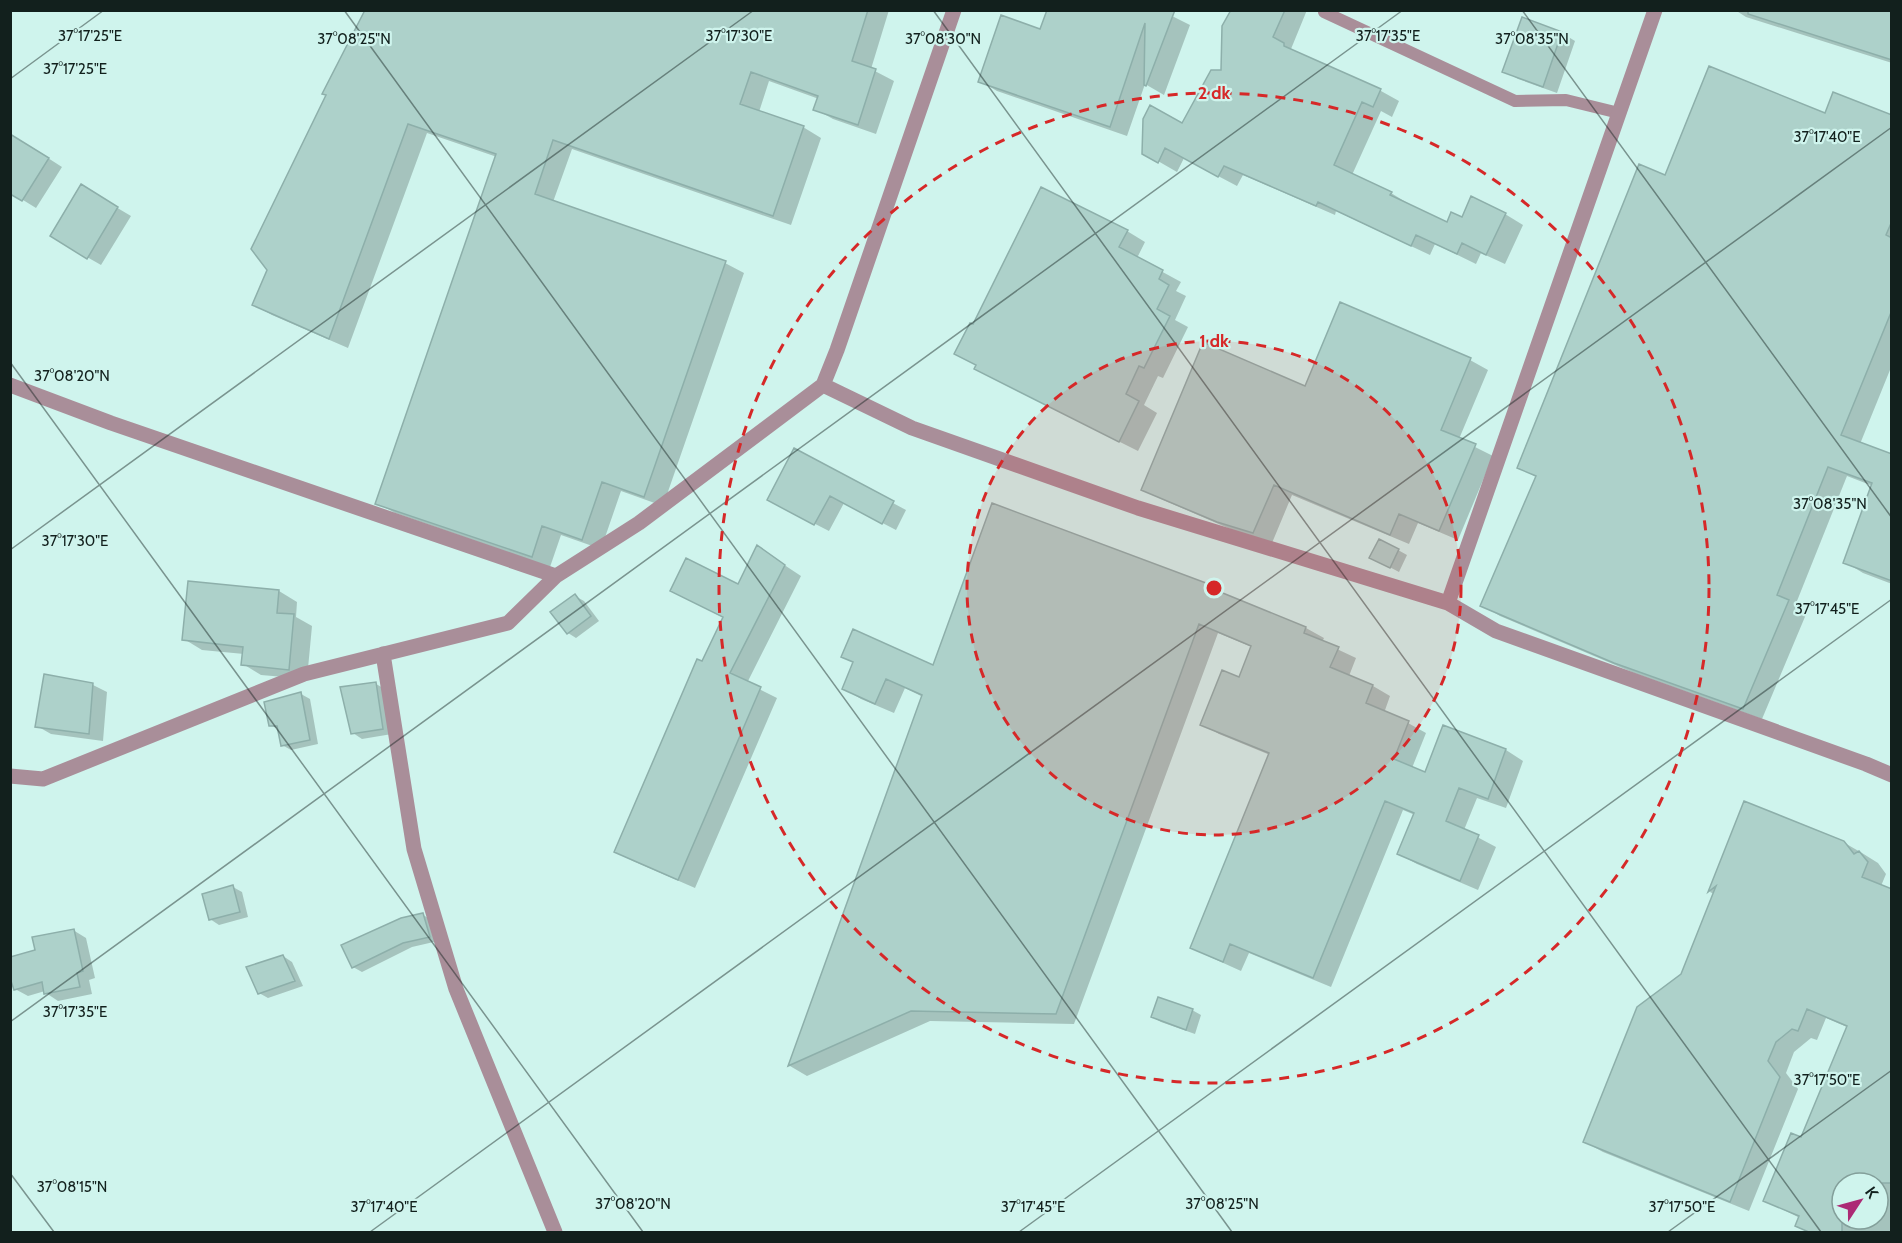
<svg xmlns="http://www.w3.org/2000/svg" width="1902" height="1243" font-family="Cabin,sans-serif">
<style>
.shadow{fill:#0003;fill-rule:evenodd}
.building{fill:#add1ca;stroke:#8dafaa;stroke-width:1.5}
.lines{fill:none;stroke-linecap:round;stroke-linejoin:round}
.lane{stroke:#a98e99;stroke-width:12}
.street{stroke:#a98e99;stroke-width:15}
.ticks{fill:none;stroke:#12201d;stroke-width:1.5;stroke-opacity:0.45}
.ring{fill:none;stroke:#d62828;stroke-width:3;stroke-dasharray:10 8}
.ticks-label{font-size:15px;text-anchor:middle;fill:#12201d;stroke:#cff4ed;stroke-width:4.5;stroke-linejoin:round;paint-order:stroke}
.centre{fill:#d62828;stroke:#cff4ed;stroke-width:3}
.ring-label{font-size:18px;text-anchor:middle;font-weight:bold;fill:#d62828;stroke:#cff4ed;stroke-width:4.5;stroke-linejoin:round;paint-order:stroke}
</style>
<rect width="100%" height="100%" fill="#cff4ed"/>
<path class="shadow" d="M 366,10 L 889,10 L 871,69 L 894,81 L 876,134 L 833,119 L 815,109 L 819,99 L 769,81 L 759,112 L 803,127 L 821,138 L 791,225 L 572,149 L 553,202 L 725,263 L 744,273 L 663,506 L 621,491 L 601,549 L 561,535 L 550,567 L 395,513 L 377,503 L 497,157 L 427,133 L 348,348 L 272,315 L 254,305 Z
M 1160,10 L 1190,25 L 1164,95 L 1145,84 L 1127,136 L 997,91 L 980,81 L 1041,31 Z
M 1233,10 L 1307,10 L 1291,49 L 1302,56 L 1381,91 L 1399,101 L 1392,117 L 1381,111 L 1352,175 L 1391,193 L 1409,204 L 1408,205 L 1447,224 L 1462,219 L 1505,214 L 1523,225 L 1505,264 L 1481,253 L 1476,264 L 1435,244 L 1430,255 L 1336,211 L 1335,215 L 1243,175 L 1237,186 L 1184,158 L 1177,172 L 1144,153 L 1183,125 L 1223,72 Z
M 1735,10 L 1892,10 L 1892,63 L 1746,17 Z
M 1523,19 L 1562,33 L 1575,41 L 1557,93 L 1518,79 L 1504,71 Z
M 1826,115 L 1892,117 L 1892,365 L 1860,444 L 1892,455 L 1892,584 L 1863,573 L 1845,562 L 1873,486 L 1847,476 L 1795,606 L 1807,612 L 1762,719 L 1634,673 L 1500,616 L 1482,605 L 1536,477 L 1519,467 L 1666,177 Z
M 26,144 L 62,167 L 36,208 L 10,192 Z
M 82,187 L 131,216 L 101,265 L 87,257 Z
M 1127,231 L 1145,242 L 1137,258 L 1181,282 L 1176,291 L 1186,296 L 1175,320 L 1188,327 L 1163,378 L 1158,376 L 1144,405 L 1157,413 L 1138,451 L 994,379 L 977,365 L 973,326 Z
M 1470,360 L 1488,370 L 1459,439 L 1493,456 L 1458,540 L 1418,523 L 1409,544 L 1292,495 L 1272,543 L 1237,532 L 1161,499 L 1143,489 L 1306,388 Z
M 794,450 L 906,510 L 896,530 L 844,503 L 829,531 L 782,507 Z
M 757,547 L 801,576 L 747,683 L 777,698 L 695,888 L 633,861 L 616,852 L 724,618 L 672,591 L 739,586 Z
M 1398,550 L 1407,555 L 1399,572 L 1380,562 Z
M 1213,587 L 1232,598 L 1306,628 L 1324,638 L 1322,642 L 1356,658 L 1349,676 L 1373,686 L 1390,696 L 1384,713 L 1408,723 L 1426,733 L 1412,768 L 1426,774 L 1506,750 L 1523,761 L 1506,808 L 1477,798 L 1464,830 L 1496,847 L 1478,890 L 1417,864 L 1399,854 L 1415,815 L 1403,810 L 1331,987 L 1249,953 L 1241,971 L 1210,957 L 1192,947 L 1270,755 L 1219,734 L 1202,724 L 1240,679 L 1252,647 L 1218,633 L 1074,1024 L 930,1021 L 807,1076 L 790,1066 L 923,697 L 905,688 L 894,713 L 861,699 L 843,688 L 934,667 Z
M 279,591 L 297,602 L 296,617 L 312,626 L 307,679 L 261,675 L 243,664 L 244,654 L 202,650 L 184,639 Z
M 575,596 L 584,601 L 599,621 L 576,638 L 568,633 Z
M 376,684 L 385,689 L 392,734 L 362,739 L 353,733 Z
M 93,685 L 107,692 L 103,741 L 51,734 L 37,726 Z
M 301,694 L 310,699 L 318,744 L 291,750 L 282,745 L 279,730 L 271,725 Z
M 1745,803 L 1843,842 L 1862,853 L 1878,863 L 1886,874 L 1881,886 L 1892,891 L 1892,1232 L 1809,1232 L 1797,1225 L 1800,1218 L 1764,1200 L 1801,1139 L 1847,1027 L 1826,1018 L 1817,1040 L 1811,1038 L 1794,1052 L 1786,1073 L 1798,1089 L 1749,1211 L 1603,1152 L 1585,1142 L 1682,975 L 1714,894 L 1710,892 ZM 1842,1183 L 1878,1183 L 1878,1219 L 1842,1219 Z
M 233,887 L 242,892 L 248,917 L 219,925 L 210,919 Z
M 423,915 L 432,920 L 438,941 L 412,947 L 362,972 L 353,967 Z
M 73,930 L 86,938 L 95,978 L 89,980 L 92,994 L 58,1001 L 46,993 L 45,991 L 28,996 L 15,989 L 37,951 Z
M 283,956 L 292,962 L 303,986 L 268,998 L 259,993 Z
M 1192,1010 L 1201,1015 L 1195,1034 L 1161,1022 L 1152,1017 Z"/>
<path class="building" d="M 365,10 L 868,10 L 852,61 L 876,69 L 858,125 L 813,110 L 818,96 L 751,72 L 740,104 L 804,126 L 773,216 L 553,140 L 535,194 L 726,261 L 644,497 L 602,482 L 582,540 L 542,526 L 532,557 L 375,504 L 496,154 L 408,124 L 329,339 L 252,305 L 267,270 L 251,249 L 326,95 L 322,94 Z
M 1047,10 L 1175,10 L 1146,86 L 1144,85 L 1145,23 L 1110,127 L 978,82 L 1001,15 L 1040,29 Z
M 1231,10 L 1285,10 L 1273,37 L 1284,43 L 1284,46 L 1381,89 L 1373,107 L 1362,102 L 1334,165 L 1392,192 L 1390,195 L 1447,222 L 1451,212 L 1462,217 L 1471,196 L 1506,213 L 1486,255 L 1462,243 L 1457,254 L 1416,235 L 1411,246 L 1318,202 L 1316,206 L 1224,166 L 1218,177 L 1165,148 L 1158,163 L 1142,154 L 1143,119 L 1150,105 L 1182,123 L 1211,70 L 1221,70 L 1222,26 Z
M 1748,10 L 1892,10 L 1892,60 L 1748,14 Z
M 1522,17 L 1562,32 L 1543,87 L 1502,72 Z
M 1709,66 L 1825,113 L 1833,92 L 1892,115 L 1892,221 L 1886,235 L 1892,238 L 1892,310 L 1841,435 L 1892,454 L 1892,581 L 1843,563 L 1872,483 L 1828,467 L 1777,595 L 1789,600 L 1743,709 L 1614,663 L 1480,606 L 1536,476 L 1517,468 L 1639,164 L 1665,175 Z
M 10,134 L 49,158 L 22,201 L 10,194 Z
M 81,184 L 118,207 L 87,259 L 50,236 Z
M 1041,187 L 1128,230 L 1119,247 L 1163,270 L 1159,279 L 1169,285 L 1157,309 L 1170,316 L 1144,368 L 1139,366 L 1126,394 L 1139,401 L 1119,442 L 974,369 L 976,365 L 954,354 L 970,323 L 973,324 Z
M 1340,302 L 1471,358 L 1441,430 L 1476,444 L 1439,531 L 1399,514 L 1390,535 L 1274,485 L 1253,533 L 1217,522 L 1141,490 L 1203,342 L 1305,386 Z
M 794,448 L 894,501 L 882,524 L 830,496 L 814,525 L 767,500 Z
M 992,503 L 1214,586 L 1213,589 L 1306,627 L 1304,633 L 1339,647 L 1330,667 L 1373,685 L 1366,703 L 1409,721 L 1394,759 L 1425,772 L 1443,725 L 1506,749 L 1488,799 L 1459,788 L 1446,821 L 1479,835 L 1460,881 L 1397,854 L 1414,813 L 1385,801 L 1313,978 L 1230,944 L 1223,962 L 1190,948 L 1269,753 L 1200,725 L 1222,670 L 1239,677 L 1251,646 L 1199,624 L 1056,1014 L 911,1011 L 788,1066 L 922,695 L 886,679 L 875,704 L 842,689 L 853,662 L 841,657 L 853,629 L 933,665 Z
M 1379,539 L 1399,549 L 1390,568 L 1369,558 Z
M 757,545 L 785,565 L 730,673 L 761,687 L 678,880 L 614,852 L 697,659 L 702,661 L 723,617 L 670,591 L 686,558 L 738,584 Z
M 188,581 L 279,590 L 277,613 L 294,614 L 289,670 L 241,665 L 243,647 L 182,640 Z
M 575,594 L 591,616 L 567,634 L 550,612 Z
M 44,674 L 93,683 L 89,734 L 35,727 Z
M 376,682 L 383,729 L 351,734 L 340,687 Z
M 301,692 L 310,740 L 281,746 L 277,726 L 269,726 L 264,702 Z
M 1744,801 L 1844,841 L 1854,854 L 1859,851 L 1868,862 L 1862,877 L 1892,889 L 1892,1183 L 1842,1183 L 1842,1233 L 1811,1233 L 1795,1226 L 1799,1216 L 1763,1201 L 1791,1133 L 1801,1137 L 1847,1026 L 1807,1009 L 1798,1031 L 1792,1029 L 1776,1042 L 1768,1061 L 1780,1077 L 1730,1202 L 1583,1142 L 1637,1007 L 1681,974 L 1716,886 L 1708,892 Z
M 233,885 L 240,912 L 209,920 L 202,894 Z
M 423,913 L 430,937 L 403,943 L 352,968 L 341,945 L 401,918 Z
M 74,929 L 83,971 L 77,973 L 80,987 L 44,994 L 42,982 L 14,990 L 10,978 L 10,957 L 35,950 L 32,937 Z
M 283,955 L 295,981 L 258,994 L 246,967 Z
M 1158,997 L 1193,1009 L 1186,1030 L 1151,1017 Z"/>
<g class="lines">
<path class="lane" d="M 1324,12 L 1515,101 L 1566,100 L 1619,113"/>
<path class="street" d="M 10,385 L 111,423 L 556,576
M 823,385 L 837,350 L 954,10
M 1448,603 L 1655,10
M 383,654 L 414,849 L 456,989 L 555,1232
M 10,776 L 43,779 L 304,674 L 508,623 L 556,576 L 639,523 L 823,385 L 912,428 L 1138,508 L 1448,603 L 1496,631 L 1866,764 L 1892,775"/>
</g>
<path class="ticks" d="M 344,10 L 1232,1232M 933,10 L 1821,1232M 1522,10 L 1892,518M 10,79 L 104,10M 10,362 L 643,1232M 10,550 L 754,10M 10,1022 L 1403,10M 10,1173 L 54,1232M 370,1232 L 1892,127M 1019,1232 L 1892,599M 1668,1232 L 1892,1070"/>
<circle cx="1214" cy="588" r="247" fill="#d62828" fill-opacity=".12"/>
<g class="ring">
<circle cx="1214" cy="588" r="247"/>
<circle cx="1214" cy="588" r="495"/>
</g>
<g class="ticks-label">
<text x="90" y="41">37°17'25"E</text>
<text x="739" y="41">37°17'30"E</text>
<text x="1388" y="41">37°17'35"E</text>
<text x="354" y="44">37°08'25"N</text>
<text x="943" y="44">37°08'30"N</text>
<text x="1532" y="44">37°08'35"N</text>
<text x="75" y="74">37°17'25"E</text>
<text x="1827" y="142">37°17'40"E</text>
<text x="72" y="381">37°08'20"N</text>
<text x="1830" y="509">37°08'35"N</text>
<text x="75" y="546">37°17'30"E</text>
<text x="1827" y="614">37°17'45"E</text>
<text x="75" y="1017">37°17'35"E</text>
<text x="1827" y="1085">37°17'50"E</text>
<text x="72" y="1192">37°08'15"N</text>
<text x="633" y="1209">37°08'20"N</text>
<text x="1222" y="1209">37°08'25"N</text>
<text x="384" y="1212">37°17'40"E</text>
<text x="1033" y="1212">37°17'45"E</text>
<text x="1682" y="1212">37°17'50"E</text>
</g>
<circle cx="1214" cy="588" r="9" class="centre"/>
<g class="ring-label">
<text x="1214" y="99">2 dk</text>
<text x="1214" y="347">1 dk</text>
</g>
<rect width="1902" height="1243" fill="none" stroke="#12201d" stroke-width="24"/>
<g transform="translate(1860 1201) rotate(54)"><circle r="28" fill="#cff4ed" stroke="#839f9a" stroke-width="1.5"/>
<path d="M0-4.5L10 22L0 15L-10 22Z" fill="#ac2a75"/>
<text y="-9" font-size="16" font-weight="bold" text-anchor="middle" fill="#12201d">K</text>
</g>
</svg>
